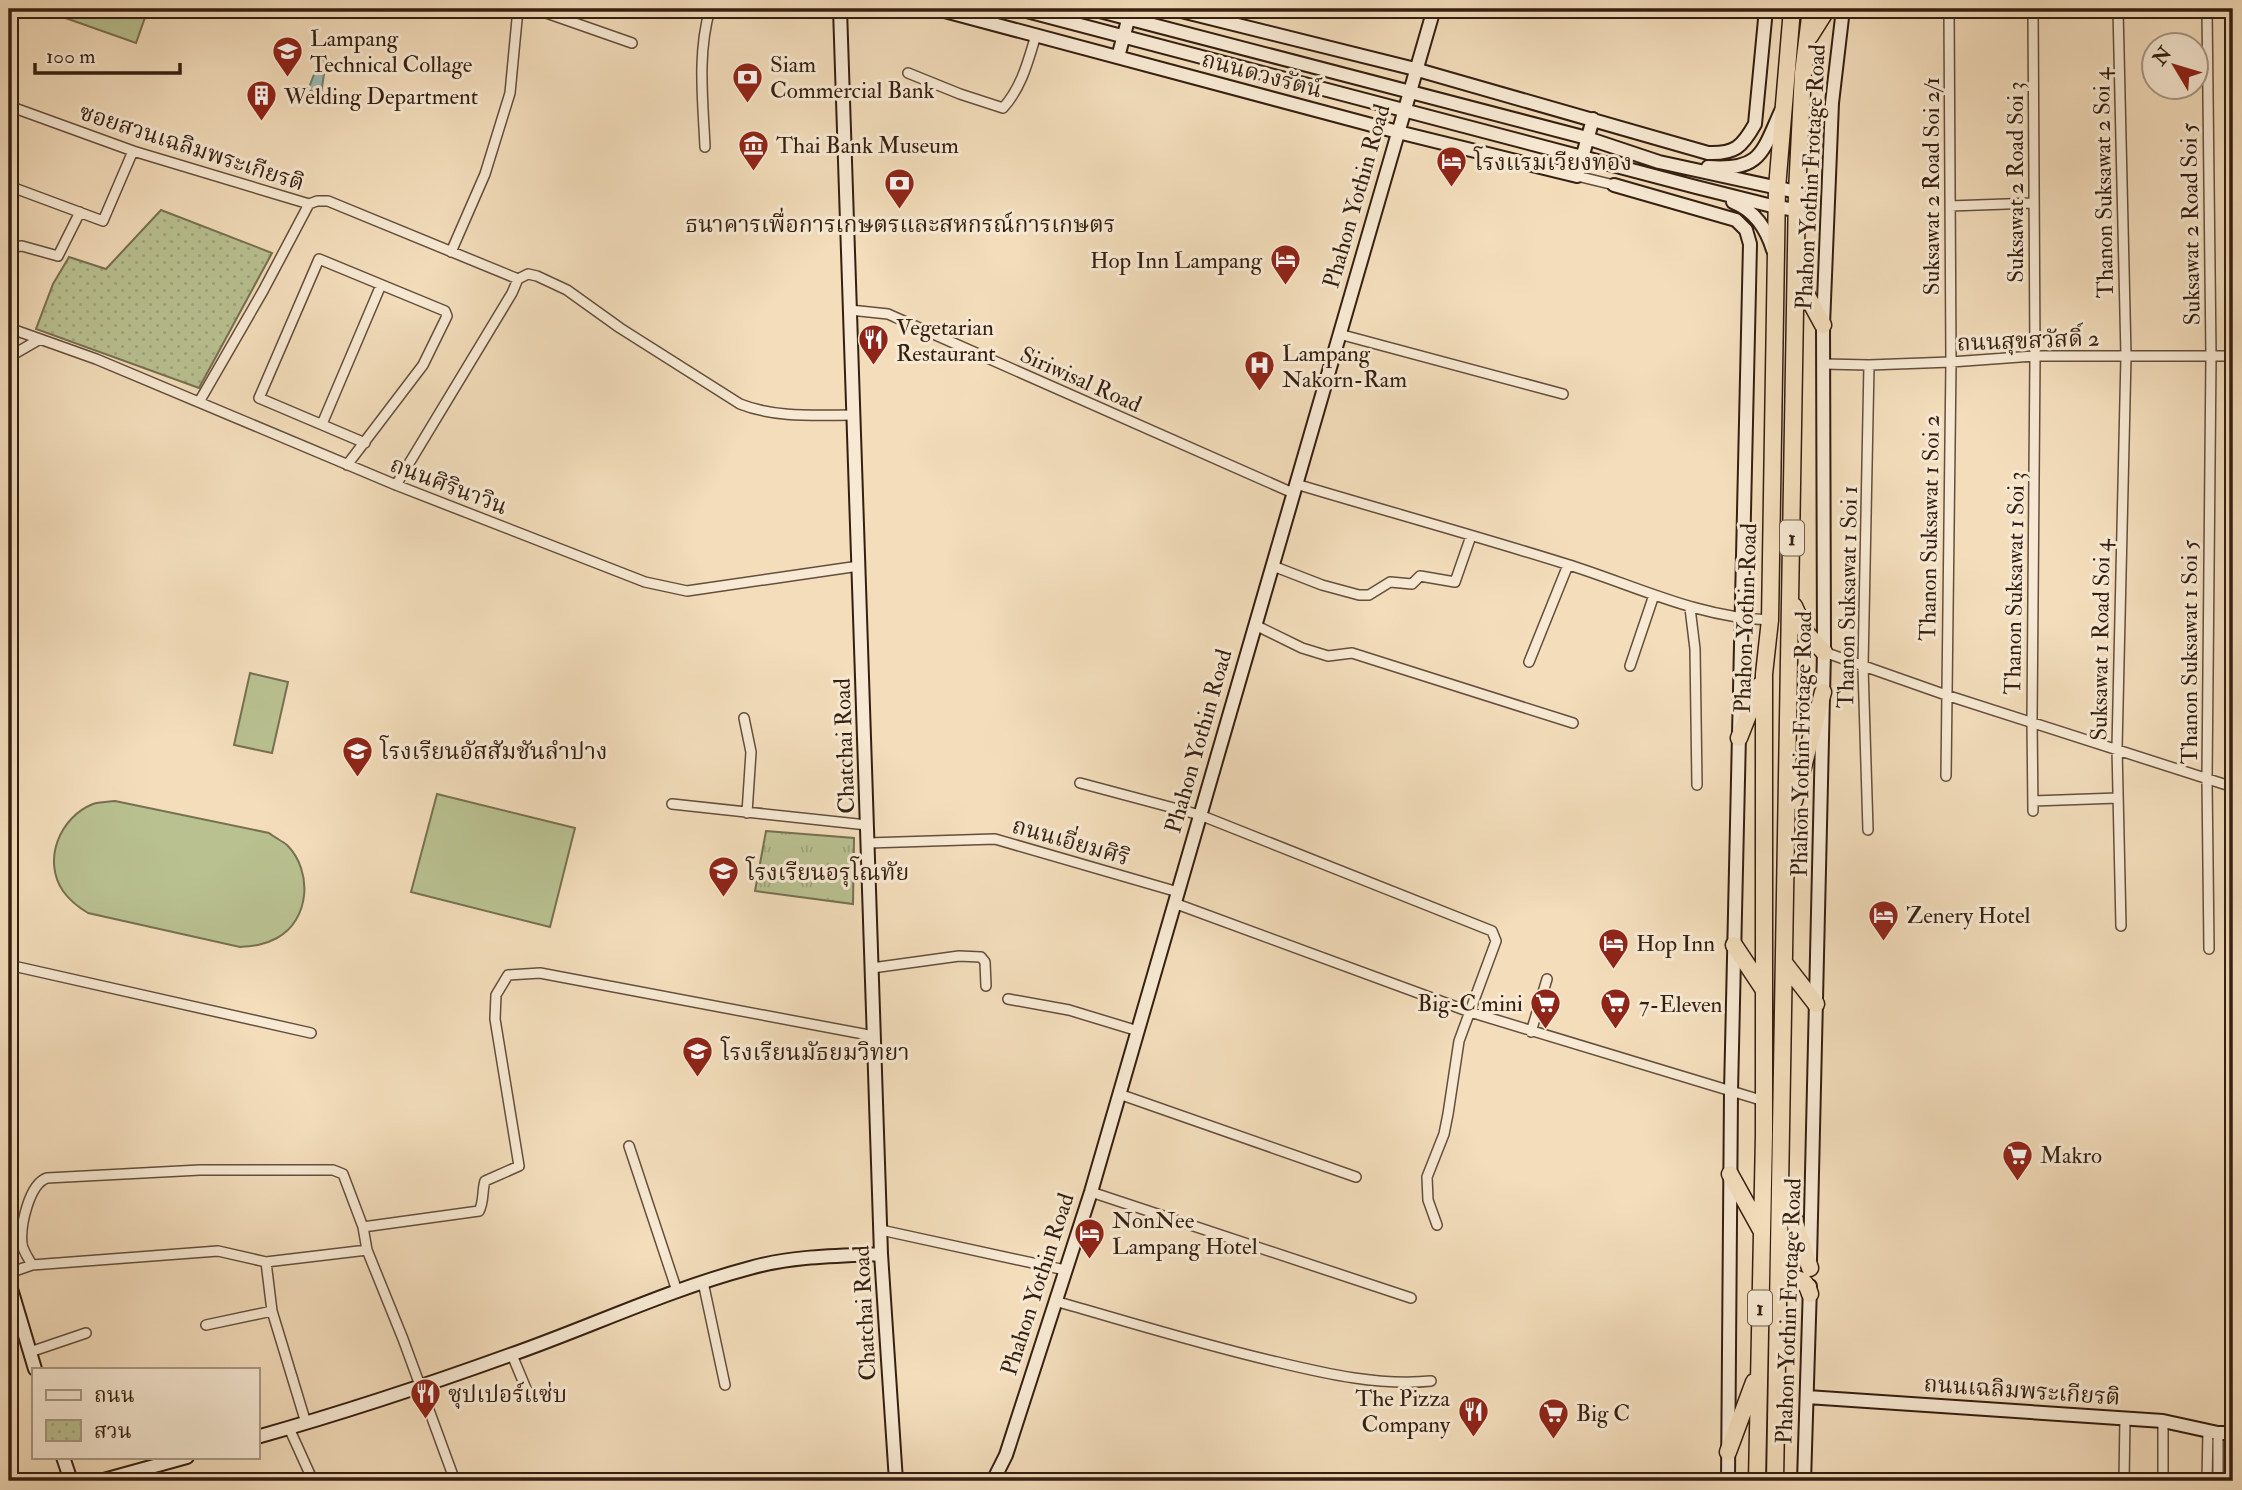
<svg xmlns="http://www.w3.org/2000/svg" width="2242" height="1490" font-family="'IM FELL Double Pica','Noto Serif Thai',serif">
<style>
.grass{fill:url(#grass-tufts);stroke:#777051;stroke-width:2}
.park{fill:url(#park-dots);stroke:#777051;stroke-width:2}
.garden{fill:#b9c191;stroke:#777051;stroke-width:2}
.water{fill:#9bbbb4;stroke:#727d73;stroke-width:2}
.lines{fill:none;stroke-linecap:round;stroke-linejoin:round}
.street-casing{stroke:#644e3c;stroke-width:12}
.secondary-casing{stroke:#351f11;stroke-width:16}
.highway-casing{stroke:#351f11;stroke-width:19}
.street{stroke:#f7e9d3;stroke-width:9}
.secondary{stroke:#f7e9d3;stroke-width:12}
.highway{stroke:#f3ddbb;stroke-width:16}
.labels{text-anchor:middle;stroke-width:6;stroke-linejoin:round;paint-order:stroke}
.shield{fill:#f7e9d3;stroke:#6f5c4b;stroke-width:2}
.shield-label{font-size:21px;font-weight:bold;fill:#351f11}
.poi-label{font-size:23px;fill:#351f11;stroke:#f7e9d3;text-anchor:start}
.street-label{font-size:23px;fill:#351f11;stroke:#f7e9d3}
</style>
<defs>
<pattern id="grass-tufts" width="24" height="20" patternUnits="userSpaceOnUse" patternTransform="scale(1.75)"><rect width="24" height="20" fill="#b9c191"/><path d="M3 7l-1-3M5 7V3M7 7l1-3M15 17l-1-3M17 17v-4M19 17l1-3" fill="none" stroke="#a0a57c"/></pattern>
<pattern id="park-dots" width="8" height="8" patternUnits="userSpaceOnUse" patternTransform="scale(1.75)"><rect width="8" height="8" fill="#b9c191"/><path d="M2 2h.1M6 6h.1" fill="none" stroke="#a0a57c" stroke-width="1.8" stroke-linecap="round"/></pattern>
</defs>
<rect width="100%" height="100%" fill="#f3ddbb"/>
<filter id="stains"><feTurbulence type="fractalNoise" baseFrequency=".00286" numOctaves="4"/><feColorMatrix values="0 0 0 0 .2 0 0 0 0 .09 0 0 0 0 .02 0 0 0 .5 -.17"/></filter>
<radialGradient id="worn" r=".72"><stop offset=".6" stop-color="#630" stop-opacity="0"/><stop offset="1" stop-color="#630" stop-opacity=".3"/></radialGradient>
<path class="grass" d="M 766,831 L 854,838 L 853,904 L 755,891 Z"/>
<path class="park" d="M 161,210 L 272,253 L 199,388 L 36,329 L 53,284 L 69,257 L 106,269 Z"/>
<path class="garden" d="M 40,9 L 148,9 L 136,43 Z
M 250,673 L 288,682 L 272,753 L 234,745 Z
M 437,794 L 575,828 L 550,927 L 411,892 Z
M 115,801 L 269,833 C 274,837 282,841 287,845 C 313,871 310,920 277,938 C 264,945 254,946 240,947 L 88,913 C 78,907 70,901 63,891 C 42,860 60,817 93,804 C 99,802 108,802 115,801 Z"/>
<path class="water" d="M 320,59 L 326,61 L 321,94 L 308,90 Z"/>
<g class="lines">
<defs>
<path id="street" d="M 535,9 L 632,43
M 2033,9 L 2035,356 L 2032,721 L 2033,811
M 2118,9 L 2126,356 L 2117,748 L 2121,926
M 2207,9 L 2211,356 L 2207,779 L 2209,949
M 908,73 L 960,94 L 1003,108 C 1022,87 1028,61 1036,35
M 9,106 L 133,151 L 309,204
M 705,147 C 703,101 697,54 710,9
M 1577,176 L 1614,185
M 9,186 L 103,221 L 133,151
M 309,204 L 317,201 L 328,201 L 518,279 L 512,293 L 396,485
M 1950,206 L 2034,203
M 9,247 L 22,246 L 58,256 L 80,212
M 451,252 L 485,174 L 510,93 L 518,9
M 518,279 L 528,274 L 537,276 L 567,290 L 620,328 L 740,404 C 775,418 816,415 854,415
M 850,310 L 888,314 L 1293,493
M 9,328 L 96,359 L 396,485 L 645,582 L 687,591 L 859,566
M 1339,334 L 1563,394
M 9,357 L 40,339
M 1824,364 L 1869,365 L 1951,362 L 2035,356 L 2233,356
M 199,402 L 263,291 L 309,204
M 322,424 L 381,285
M 347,465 L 423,365 L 447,316 L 445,311 L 319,259 L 259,398 L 365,443
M 1296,484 C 1386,511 1477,536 1566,564 C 1634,585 1698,618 1770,620
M 1273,566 L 1322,585 L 1359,595 L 1369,595 L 1390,582 L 1412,584 L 1420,576 L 1455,582 L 1471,536
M 1690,608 L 1695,649 L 1697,785
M 1255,625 L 1302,648 L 1328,656 L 1352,653 L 1573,723
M 1824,652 L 1946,695 L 2233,787
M 1529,662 L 1568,565
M 1630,666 L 1654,595
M 744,718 L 751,752 L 747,813
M 1946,776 L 1951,362 L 1949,9
M 1080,783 L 1200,815 L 1492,931 L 1496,941 L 1459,1041 L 1448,1114 L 1444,1134 L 1427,1177 L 1428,1200 L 1437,1225
M 2033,801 L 2118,798
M 672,804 L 867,825
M 1868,830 L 1863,667 L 1869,365
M 868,843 L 995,839 L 1178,892
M 1174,903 L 1470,1012 L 1764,1101
M 9,965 L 311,1033
M 872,968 L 959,956 L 981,957 L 985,962 L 986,986
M 1008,999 L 1069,1010 L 1138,1031
M 1531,1032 L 1547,979
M 1119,1094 L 1356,1177
M 629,1146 L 677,1291
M 1091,1192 L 1411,1298
M 363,1227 L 479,1211 C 484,1203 482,1190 485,1181 L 519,1166 L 495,1019 L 496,995 L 508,975 L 540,973 L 874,1036
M 881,1230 L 1065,1270
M 266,1262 L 272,1311 L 306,1423
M 32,1265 L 218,1251 L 266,1262 L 367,1250
M 9,1273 L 32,1265 C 29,1259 23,1251 22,1244 C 20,1226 29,1184 47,1178 L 200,1170 L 333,1170 L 343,1174 L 363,1227 L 367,1250 L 403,1339 L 455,1481
M 703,1282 L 725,1385
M 1055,1301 C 1129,1322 1203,1345 1277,1362 C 1327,1374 1380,1386 1431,1381
M 206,1325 L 272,1311
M 30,1352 L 86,1333
M 512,1355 L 530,1398
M 289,1428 L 313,1481
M 2124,1481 L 2125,1418
M 2163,1481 L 2163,1421
M 2207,1481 L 2208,1430
M 2218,1481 L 2218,1433"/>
<path id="secondary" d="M 840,9 L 881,1254 L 896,1481
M 937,9 L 1398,132 L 1577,176 L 1593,119
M 1019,9 L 1696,187 L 1776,207 L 1797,210
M 1092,9 L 1587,138 L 1659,162 L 1797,192
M 1173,9 L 1411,68 L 1708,153 C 1735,154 1742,147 1755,124 L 1766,9
M 1118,57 L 1131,9
M 1708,167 C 1761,171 1762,153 1781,111
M 1614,185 L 1736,220 L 1746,230 L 1750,244 L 1731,1092 L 1728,1481
M 1733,202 C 1755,211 1766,228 1773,250
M 1810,1260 L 1824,652 L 1823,325 L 1832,103 L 1843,9
M 9,1282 L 35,1369
M 1807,1397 L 2163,1421 L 2218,1433 L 2233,1433
M 257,1437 C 342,1413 427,1385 510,1355 C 590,1327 667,1290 750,1268 C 792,1256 837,1256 881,1254
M 63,1457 L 71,1481
M 100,1481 L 187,1457
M 993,1481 L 1006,1455 L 1091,1192 L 1434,9
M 1804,1481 L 1810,1286"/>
<path id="highway" d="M 1810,36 L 1827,9
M 1798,279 L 1823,325
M 1794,606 L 1806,633 L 1824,652
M 1739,738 L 1760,685
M 1794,801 L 1823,692
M 1734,945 L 1764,990
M 1785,964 L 1816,1004
M 1730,1174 L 1761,1230
M 1785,1193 L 1810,1268
M 1780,1296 L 1792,1279 C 1803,1278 1807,1284 1810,1294
M 1728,1452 L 1754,1382
M 1757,1481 L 1764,1135 L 1764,674 L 1770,620 L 1777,188 L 1792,9
M 1775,1481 L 1797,192 L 1803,73 L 1811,9"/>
</defs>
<use href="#street" class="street-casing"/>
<use href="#secondary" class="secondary-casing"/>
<use href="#highway" class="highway-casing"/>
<use href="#street" class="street"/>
<use href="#secondary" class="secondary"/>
<use href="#highway" class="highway"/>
</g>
<defs>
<symbol id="university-pin" viewBox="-11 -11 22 30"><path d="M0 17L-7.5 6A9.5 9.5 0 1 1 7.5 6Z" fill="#8f2418" stroke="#f7e9d3"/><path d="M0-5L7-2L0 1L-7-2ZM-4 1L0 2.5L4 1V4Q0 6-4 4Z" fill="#fff"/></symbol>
<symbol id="bank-pin" viewBox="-11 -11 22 30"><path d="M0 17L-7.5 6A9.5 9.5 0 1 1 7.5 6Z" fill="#8f2418" stroke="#f7e9d3"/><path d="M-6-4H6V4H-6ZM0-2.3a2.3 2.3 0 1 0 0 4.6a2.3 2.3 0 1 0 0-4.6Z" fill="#fff"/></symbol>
<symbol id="building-pin" viewBox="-11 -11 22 30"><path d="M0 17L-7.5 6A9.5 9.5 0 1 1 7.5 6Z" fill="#8f2418" stroke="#f7e9d3"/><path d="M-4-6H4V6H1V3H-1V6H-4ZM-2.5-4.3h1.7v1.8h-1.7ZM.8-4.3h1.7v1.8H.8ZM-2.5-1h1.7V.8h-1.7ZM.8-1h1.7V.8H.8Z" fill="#fff"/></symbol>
<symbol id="museum-pin" viewBox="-11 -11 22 30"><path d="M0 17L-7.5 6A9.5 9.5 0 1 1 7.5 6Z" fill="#8f2418" stroke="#f7e9d3"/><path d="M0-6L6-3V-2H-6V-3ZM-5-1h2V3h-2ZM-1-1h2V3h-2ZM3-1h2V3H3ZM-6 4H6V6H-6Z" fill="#fff"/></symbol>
<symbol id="hotel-pin" viewBox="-11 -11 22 30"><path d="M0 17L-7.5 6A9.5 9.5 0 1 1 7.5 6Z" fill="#8f2418" stroke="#f7e9d3"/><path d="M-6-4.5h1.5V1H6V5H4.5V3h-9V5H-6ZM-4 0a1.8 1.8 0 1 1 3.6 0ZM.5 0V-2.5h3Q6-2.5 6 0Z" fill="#fff"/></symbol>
<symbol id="restaurant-pin" viewBox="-11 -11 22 30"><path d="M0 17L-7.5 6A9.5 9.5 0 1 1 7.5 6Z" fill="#8f2418" stroke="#f7e9d3"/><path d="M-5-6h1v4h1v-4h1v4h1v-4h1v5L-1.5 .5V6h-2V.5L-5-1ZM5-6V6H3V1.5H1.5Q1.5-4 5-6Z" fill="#fff"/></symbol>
<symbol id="hospital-pin" viewBox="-11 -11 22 30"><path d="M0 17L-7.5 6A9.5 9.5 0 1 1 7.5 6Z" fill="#8f2418" stroke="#f7e9d3"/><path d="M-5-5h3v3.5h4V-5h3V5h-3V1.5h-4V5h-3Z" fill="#fff"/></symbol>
<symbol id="school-pin" viewBox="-11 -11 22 30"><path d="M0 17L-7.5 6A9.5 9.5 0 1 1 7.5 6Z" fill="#8f2418" stroke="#f7e9d3"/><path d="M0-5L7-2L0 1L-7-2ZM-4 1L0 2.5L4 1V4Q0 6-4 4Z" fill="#fff"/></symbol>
<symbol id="supermarket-pin" viewBox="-11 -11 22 30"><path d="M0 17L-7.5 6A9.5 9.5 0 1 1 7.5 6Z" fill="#8f2418" stroke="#f7e9d3"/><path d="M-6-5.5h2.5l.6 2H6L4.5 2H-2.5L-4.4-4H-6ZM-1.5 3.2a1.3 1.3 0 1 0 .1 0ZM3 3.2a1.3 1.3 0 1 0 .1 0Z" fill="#fff"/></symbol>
</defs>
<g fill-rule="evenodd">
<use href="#university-pin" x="270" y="34" width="35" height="47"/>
<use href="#bank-pin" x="730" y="60" width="35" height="47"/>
<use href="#building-pin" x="244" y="78" width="35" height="47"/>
<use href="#museum-pin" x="736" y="128" width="35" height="47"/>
<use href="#hotel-pin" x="1434" y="144" width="35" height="47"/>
<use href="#bank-pin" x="882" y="166" width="35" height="47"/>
<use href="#hotel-pin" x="1268" y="242" width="35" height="47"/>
<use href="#restaurant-pin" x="856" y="322" width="35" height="47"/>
<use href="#hospital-pin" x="1242" y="348" width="35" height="47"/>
<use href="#school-pin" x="340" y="734" width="35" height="47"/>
<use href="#school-pin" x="706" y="854" width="35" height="47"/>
<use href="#hotel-pin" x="1866" y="898" width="35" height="47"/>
<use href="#hotel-pin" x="1596" y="926" width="35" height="47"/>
<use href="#supermarket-pin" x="1528" y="986" width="35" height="47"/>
<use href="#supermarket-pin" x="1598" y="986" width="35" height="47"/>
<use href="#school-pin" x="680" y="1034" width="35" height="47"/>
<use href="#supermarket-pin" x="2000" y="1138" width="35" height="47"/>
<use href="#hotel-pin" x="1072" y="1216" width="35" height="47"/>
<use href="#restaurant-pin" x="408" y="1376" width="35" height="47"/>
<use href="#restaurant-pin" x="1456" y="1394" width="35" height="47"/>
<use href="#supermarket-pin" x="1536" y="1396" width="35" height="47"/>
</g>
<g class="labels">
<g class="shield">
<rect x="1780" y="520.5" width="24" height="35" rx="5"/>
<rect x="1748" y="1290.5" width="24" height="35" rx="5"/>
</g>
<g class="shield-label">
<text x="1792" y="545">1</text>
<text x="1760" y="1315">1</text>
</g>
<g class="poi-label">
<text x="310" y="46">Lampang<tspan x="310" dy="26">Technical Collage</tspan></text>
<text x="770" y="72">Siam<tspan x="770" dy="26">Commercial Bank</tspan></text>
<text x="284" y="104">Welding Department</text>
<text x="776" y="153">Thai Bank Museum</text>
<text x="1474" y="170">โรงแรมเวียงทอง</text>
<text x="900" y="232" text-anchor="middle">ธนาคารเพื่อการเกษตรและสหกรณ์การเกษตร</text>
<text x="1262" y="268" text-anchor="end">Hop Inn Lampang</text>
<text x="896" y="335">Vegetarian<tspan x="896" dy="26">Restaurant</tspan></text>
<text x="1282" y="361">Lampang<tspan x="1282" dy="26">Nakorn-Ram</tspan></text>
<text x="380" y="759">โรงเรียนอัสสัมชันลำปาง</text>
<text x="746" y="880">โรงเรียนอรุโณทัย</text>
<text x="1906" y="923">Zenery Hotel</text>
<text x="1636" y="951">Hop Inn</text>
<text x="1523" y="1011" text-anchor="end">Big-C mini</text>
<text x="1639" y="1012">7-Eleven</text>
<text x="721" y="1060">โรงเรียนมัธยมวิทยา</text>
<text x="2040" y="1163">Makro</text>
<text x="1112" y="1228">NonNee<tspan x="1112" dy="26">Lampang Hotel</tspan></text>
<text x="448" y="1402">ซุปเปอร์แซ่บ</text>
<text x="1450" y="1406" text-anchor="end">The Pizza<tspan x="1450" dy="26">Company</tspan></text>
<text x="1576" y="1421">Big C</text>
</g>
<g class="street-label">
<text transform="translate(1262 74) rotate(15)" y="8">ถนนดวงรัตน์</text>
<text transform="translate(192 147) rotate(18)" y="8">ซอยสวนเฉลิมพระเกียรติ</text>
<text transform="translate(1810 177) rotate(-87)" y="8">Phahon Yothin Frotage Road</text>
<text transform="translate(2015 182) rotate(-90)" y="8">Suksawat 2 Road Soi 3</text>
<text transform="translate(2103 183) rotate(-91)" y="8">Thanon Suksawat 2 Soi 4</text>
<text transform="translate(1931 186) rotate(-90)" y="8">Suksawat 2 Road Soi 2/1</text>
<text transform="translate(1356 196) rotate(-74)" y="8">Phahon Yothin Road</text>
<text transform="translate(2190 224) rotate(-91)" y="8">Suksawat 2 Road Soi 5</text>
<text transform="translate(2028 340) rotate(-2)" y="8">ถนนสุขสวัสดิ์ 2</text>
<text transform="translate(1081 379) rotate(24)" y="8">Siriwisal Road</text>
<text transform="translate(449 485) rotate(21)" y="8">ถนนศิรินาวิน</text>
<text transform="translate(1929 528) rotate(-89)" y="8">Thanon Suksawat 1 Soi 2</text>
<text transform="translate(2014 583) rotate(-89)" y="8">Thanon Suksawat 1 Soi 3</text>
<text transform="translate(1847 597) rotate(-89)" y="8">Thanon Suksawat 1 Soi 1</text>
<text transform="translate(1745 618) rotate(-88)" y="8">Phahon Yothin Road</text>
<text transform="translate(2100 640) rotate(-89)" y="8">Suksawat 1 Road Soi 4</text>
<text transform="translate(2189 652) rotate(-90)" y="8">Thanon Suksawat 1 Soi 5</text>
<text transform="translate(1198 741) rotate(-74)" y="8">Phahon Yothin Road</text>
<text transform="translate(1801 744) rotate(-89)" y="8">Phahon Yothin Frotage Road</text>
<text transform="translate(844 746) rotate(-92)" y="8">Chatchai Road</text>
<text transform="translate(1071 841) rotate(16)" y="8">ถนนเอี่ยมศิริ</text>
<text transform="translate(1037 1284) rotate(-72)" y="8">Phahon Yothin Road</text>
<text transform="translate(1788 1311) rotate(-88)" y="8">Phahon Yothin Frotage Road</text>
<text transform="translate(864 1313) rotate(-93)" y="8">Chatchai Road</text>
<text transform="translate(2022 1390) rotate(4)" y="8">ถนนเฉลิมพระเกียรติ</text>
</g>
</g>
<rect width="2242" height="1490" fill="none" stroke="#f3ddbb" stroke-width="35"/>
<rect x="10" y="10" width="2221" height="1469" fill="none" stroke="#351f11" stroke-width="3.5"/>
<rect x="18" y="18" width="2207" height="1455" fill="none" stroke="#351f11" stroke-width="2"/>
<rect x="32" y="1368" width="228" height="91" fill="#f7e9d3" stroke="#a99885" stroke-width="2"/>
<rect x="46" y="1390" width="35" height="10" fill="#f7e9d3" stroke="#a99885" stroke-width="2"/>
<text x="94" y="1402" font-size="21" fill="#351f11">ถนน</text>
<rect x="46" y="1420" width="35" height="21" fill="url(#park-dots)" stroke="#a99885" stroke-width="2"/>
<text x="94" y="1438" font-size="21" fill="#351f11">สวน</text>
<g transform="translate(2175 66) rotate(308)"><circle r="33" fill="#f7e9d3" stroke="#a99885" stroke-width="2"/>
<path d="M0-5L12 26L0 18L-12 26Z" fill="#8f2418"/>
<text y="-10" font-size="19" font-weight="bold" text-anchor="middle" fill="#351f11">N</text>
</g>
<path d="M35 63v10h145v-10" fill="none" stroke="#351f11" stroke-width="3.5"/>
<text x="46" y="63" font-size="21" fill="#351f11" stroke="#f7e9d3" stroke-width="5" paint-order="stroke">100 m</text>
<rect width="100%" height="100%" filter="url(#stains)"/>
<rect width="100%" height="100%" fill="url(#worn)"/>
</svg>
